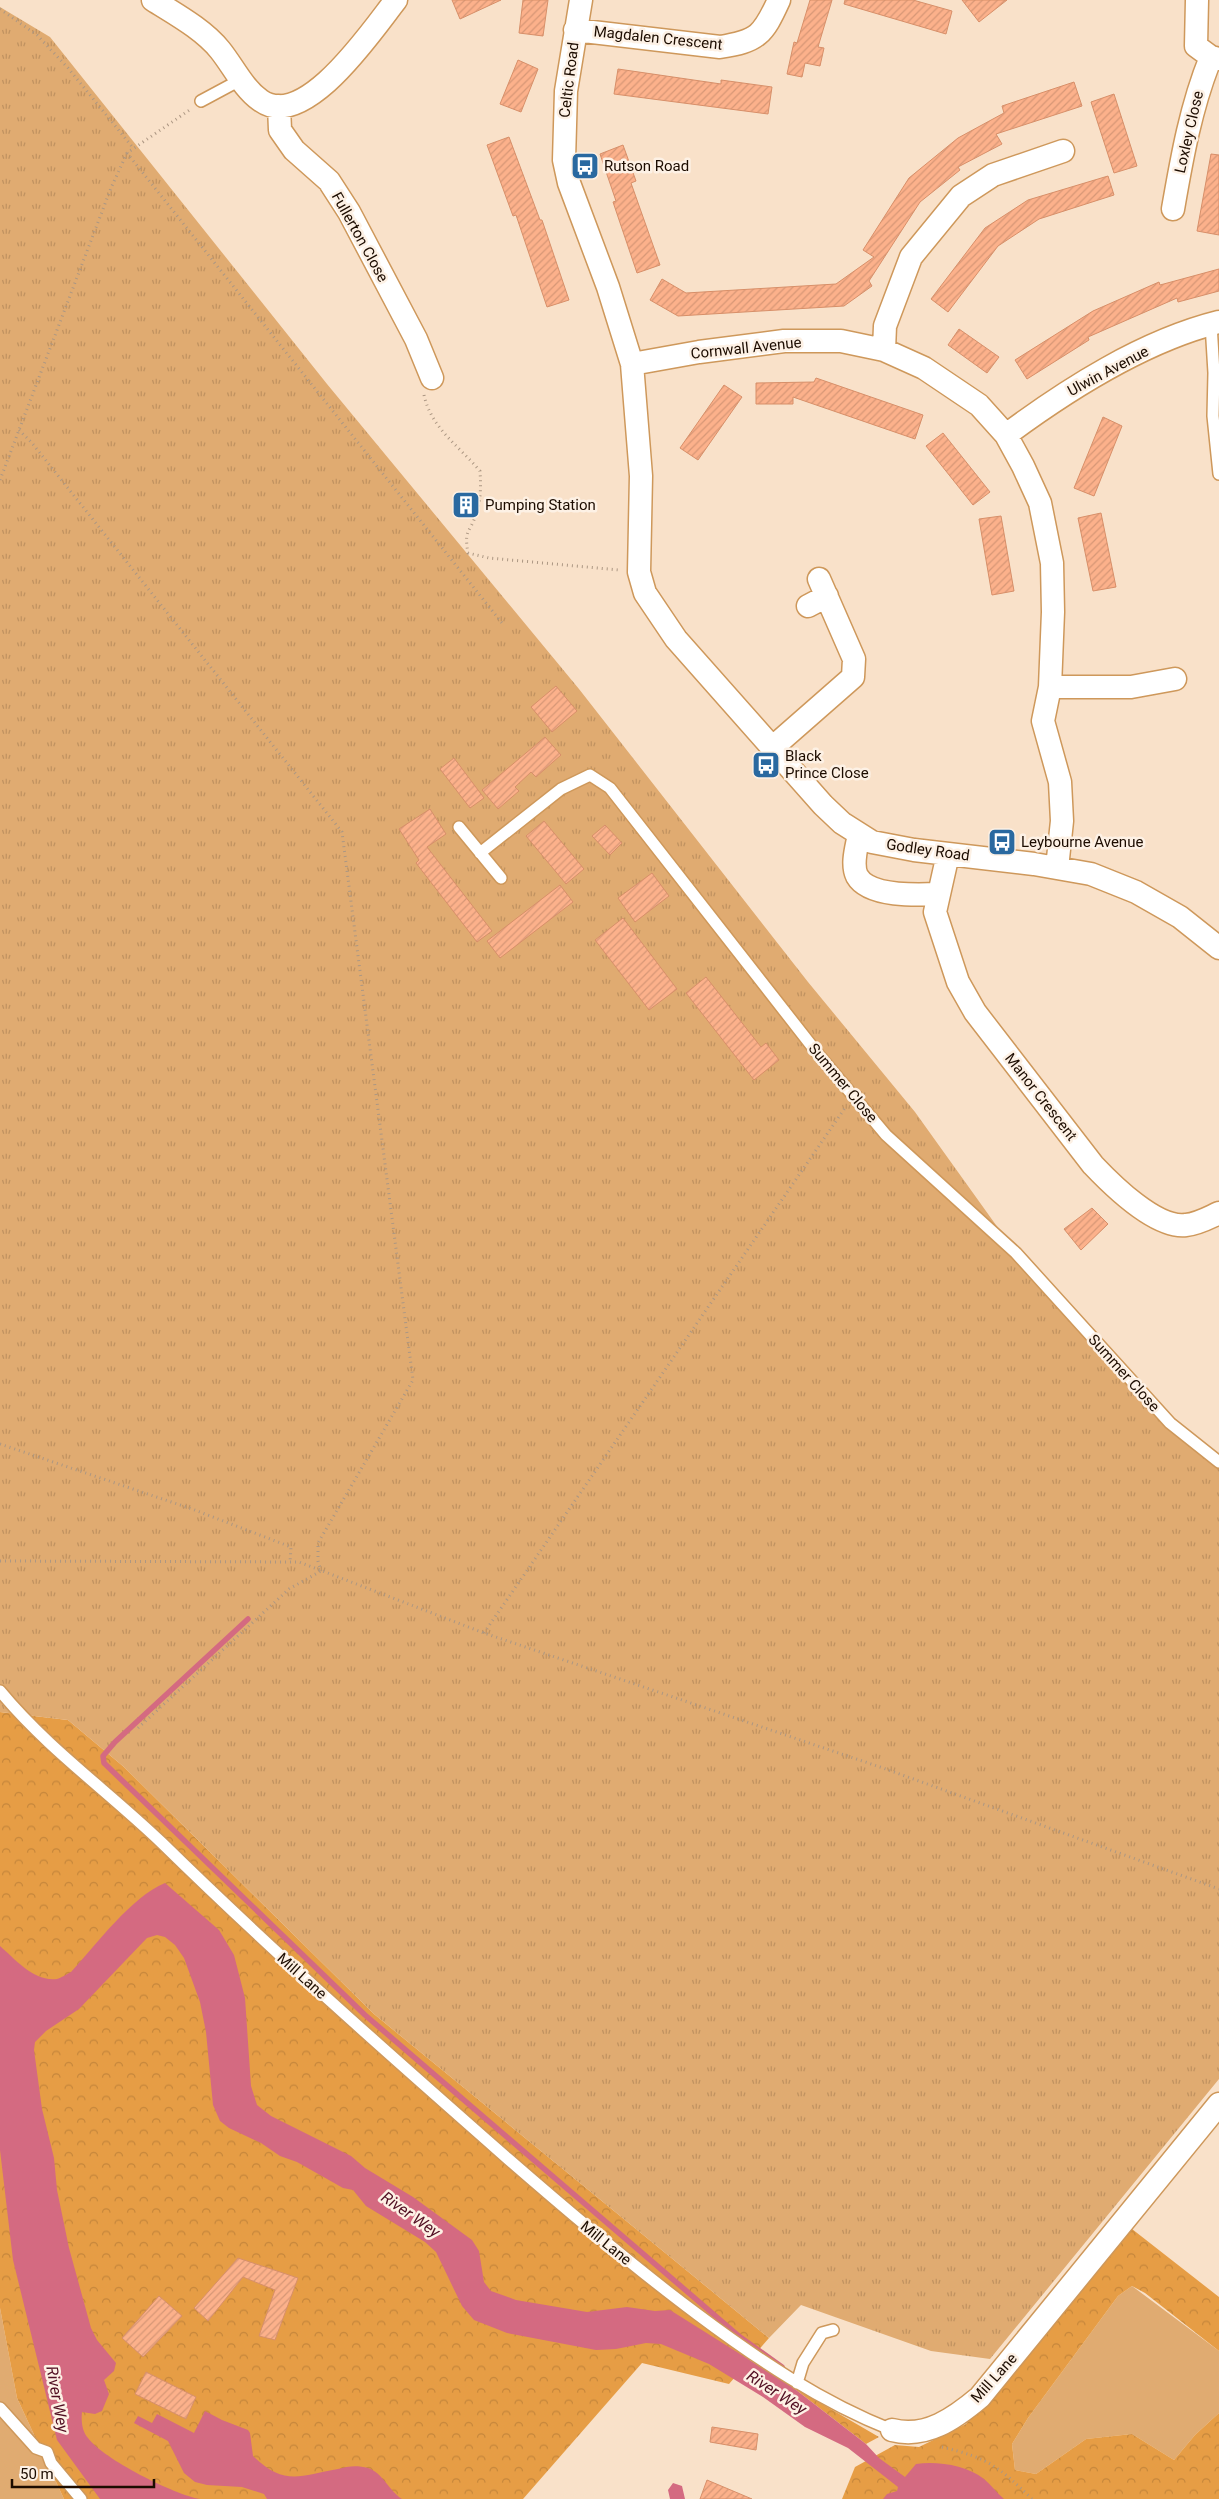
<svg xmlns="http://www.w3.org/2000/svg" width="1219" height="2499" font-family="Roboto,sans-serif">
<style>
.grass{fill:#e0ab71}
.forest{fill:url(#forest-crowns)}
.park{fill:url(#park-tufts)}
.water{fill:#d46a81}
.lines{fill:none;stroke-linecap:round;stroke-linejoin:round}
.stream{stroke:#d46a81;stroke-width:5.5}
.building{fill:url(#building-hatch);stroke:#d78f69}
.service-casing{stroke:#ce985b;stroke-width:14}
.minor-casing{stroke:#ce985b;stroke-width:25}
.path{stroke:#ac9783;stroke-width:3;stroke-dasharray:1 4;stroke-linecap:butt}
.service{stroke:#fff;stroke-width:11}
.minor{stroke:#fff;stroke-width:22}
.labels{text-anchor:middle;stroke-width:5;stroke-linejoin:round;paint-order:stroke}
.street-label{font-size:15px;fill:#1c0c00;stroke:#fdf1e5}
.poi-label{font-size:15px;fill:#1c0c00;stroke:#fdf1e5;text-anchor:start}
.water-label{font-size:16px;font-style:italic;fill:#510e22;stroke:#fdf1e5}
</style>
<defs>
<pattern id="forest-crowns" width="20" height="18" patternUnits="userSpaceOnUse" patternTransform="scale(1.25)"><rect width="20" height="18" fill="#e69d45"/><path d="M2 6a3 3 0 1 1 6 0M12 15a3 3 0 1 1 6 0" fill="none" stroke="#c5863b"/></pattern>
<pattern id="park-tufts" width="24" height="20" patternUnits="userSpaceOnUse" patternTransform="scale(1.25)"><rect width="24" height="20" fill="#e0ab71"/><path d="M3 7l-1-3M5 7V3M7 7l1-3M15 17l-1-3M17 17v-4M19 17l1-3" fill="none" stroke="#c09260"/></pattern>
<pattern id="building-hatch" width="6" height="6" patternUnits="userSpaceOnUse" patternTransform="scale(1.25)"><rect width="6" height="6" fill="#fcb18b"/><path d="M-1 1l2-2M0 6l6-6M5 7l2-2" fill="none" stroke="#d79776"/></pattern>
</defs>
<rect width="100%" height="100%" fill="#f9e1c9"/>
<path class="grass" d="M 1132,2286 L 1219,2351 L 1219,2413 L 1195,2435 L 1174,2460 L 1132,2434 L 1086,2439 L 1036,2474 L 1015,2470 L 1012,2444 L 1028,2418 L 1118,2296 Z
M 0,2308 L 17,2398 L 64,2499 L 0,2499 Z"/>
<path class="forest" d="M 0,1712 L 68,1720 L 124,1767 L 374,2014 L 769,2338 L 729,2384 L 642,2363 L 523,2499 L 64,2499 L 17,2398 L 0,2308 Z
M 1132,2229 L 1219,2297 L 1219,2351 L 1145,2293 L 1132,2286 L 1118,2296 L 1028,2418 L 1012,2444 L 1015,2470 L 1036,2474 L 1086,2439 L 1132,2434 L 1174,2460 L 1195,2435 L 1219,2413 L 1219,2499 L 842,2499 L 855,2467 L 895,2445 L 919,2447 L 966,2424 Z
M 791,2386 L 879,2437 L 866,2444 Z"/>
<path class="park" d="M 0,7 L 50,37 L 327,384 L 579,689 L 808,982 L 915,1112 L 1016,1253 L 1170,1423 L 1219,1462 L 1219,2079 L 990,2359 L 931,2351 L 801,2305 L 769,2338 L 374,2014 L 124,1767 L 68,1720 L 0,1712 Z"/>
<path class="water" d="M 165,1883 L 219,1930 L 234,1955 L 245,1998 L 251,2086 L 257,2105 L 271,2116 L 351,2156 L 365,2168 L 413,2197 L 472,2240 L 479,2251 L 484,2282 L 491,2291 L 516,2300 L 587,2312 L 627,2307 L 655,2311 L 670,2310 L 791,2386 L 866,2444 L 879,2458 L 905,2477 L 916,2464 C 937,2461 966,2465 984,2479 C 991,2485 997,2493 1004,2499 L 883,2499 L 887,2494 L 897,2491 L 898,2487 L 848,2448 L 805,2427 L 763,2397 L 709,2364 L 661,2344 L 646,2343 L 616,2349 L 596,2350 L 507,2333 L 474,2320 L 462,2306 L 436,2252 L 425,2242 L 366,2206 L 353,2190 L 343,2188 L 297,2162 L 280,2156 L 261,2143 L 229,2128 L 220,2121 L 213,2105 L 206,2032 L 200,2002 L 184,1958 L 175,1945 L 165,1937 L 157,1935 L 147,1938 L 79,2009 L 46,2031 L 35,2042 L 34,2050 L 42,2109 L 54,2158 L 57,2190 L 69,2248 L 91,2328 L 97,2340 L 116,2363 L 114,2371 L 104,2380 L 109,2394 L 102,2411 L 95,2414 L 82,2412 C 81,2421 82,2431 88,2438 C 103,2459 175,2495 200,2499 L 100,2499 L 57,2440 L 13,2260 L 0,2150 L 0,1946 C 15,1959 34,1982 57,1979 C 61,1978 67,1974 71,1972 C 96,1945 131,1897 165,1883 Z
M 205,2411 L 222,2420 L 248,2430 L 250,2433 L 253,2456 C 284,2486 299,2476 338,2469 C 348,2466 357,2465 368,2468 C 383,2473 389,2491 402,2499 L 267,2499 L 264,2494 L 242,2487 L 207,2485 L 195,2482 L 184,2473 L 168,2441 L 134,2423 L 138,2416 L 152,2423 L 157,2414 L 194,2433 Z
M 673,2483 L 682,2486 L 685,2499 L 670,2499 L 668,2490 Z"/>
<g class="lines">
<path class="stream" d="M 248,1619 L 115,1742 L 103,1756 L 104,1763 L 365,2015 L 740,2337 L 782,2367"/>
</g>
<path class="building" d="M 452,0 L 501,0 L 460,19 Z
M 523,0 L 548,0 L 543,36 L 519,33 Z
M 810,0 L 832,0 L 818,47 L 824,48 L 820,66 L 805,63 L 802,77 L 787,74 L 794,42 L 797,43 Z
M 845,0 L 913,0 L 952,11 L 946,34 L 844,4 Z
M 962,0 L 1007,0 L 979,22 Z
M 518,60 L 538,69 L 521,112 L 500,104 Z
M 618,69 L 721,84 L 721,80 L 772,87 L 768,114 L 614,94 Z
M 1074,82 L 1082,106 L 996,134 L 1002,144 L 958,167 L 960,170 L 920,202 L 869,281 L 872,286 L 844,306 L 678,316 L 650,300 L 662,279 L 686,293 L 836,284 L 874,257 L 863,250 L 909,178 L 958,138 L 1004,113 L 1002,106 Z
M 1114,94 L 1137,166 L 1114,173 L 1091,102 Z
M 509,137 L 540,220 L 542,220 L 569,300 L 547,307 L 516,215 L 513,216 L 487,145 Z
M 623,145 L 636,181 L 631,183 L 660,265 L 637,273 L 613,202 L 616,201 L 600,154 Z
M 1211,154 L 1219,155 L 1219,235 L 1197,231 Z
M 1108,176 L 1114,195 L 1039,219 L 998,246 L 948,312 L 931,299 L 985,228 L 1028,200 Z
M 1219,269 L 1219,291 L 1178,302 L 1177,298 L 1088,337 L 1089,340 L 1027,379 L 1015,360 L 1093,311 L 1159,282 L 1160,285 Z
M 959,329 L 999,357 L 987,373 L 948,345 Z
M 816,378 L 923,415 L 915,439 L 793,397 L 793,404 L 756,404 L 756,383 L 814,382 Z
M 724,385 L 742,397 L 698,460 L 680,448 Z
M 1103,417 L 1122,426 L 1094,496 L 1074,488 Z
M 943,433 L 990,492 L 973,505 L 926,446 Z
M 1101,513 L 1116,587 L 1093,591 L 1078,518 Z
M 1001,516 L 1014,591 L 992,595 L 979,519 Z
M 556,686 L 577,711 L 552,732 L 531,707 Z
M 545,737 L 561,755 L 536,777 L 531,772 L 515,787 L 519,791 L 498,809 L 482,790 Z
M 454,758 L 484,798 L 470,808 L 440,769 Z
M 430,809 L 446,834 L 427,847 L 492,931 L 477,942 L 416,863 L 419,860 L 399,829 Z
M 544,821 L 584,869 L 566,884 L 526,836 Z
M 605,825 L 622,843 L 610,855 L 592,836 Z
M 652,873 L 669,896 L 635,922 L 618,898 Z
M 560,885 L 573,902 L 500,958 L 487,941 Z
M 623,918 L 677,989 L 649,1010 L 595,940 Z
M 706,977 L 761,1047 L 766,1043 L 779,1060 L 754,1080 L 686,993 Z
M 1092,1208 L 1108,1224 L 1081,1250 L 1064,1229 Z
M 238,2258 L 298,2278 L 275,2340 L 259,2336 L 275,2290 L 243,2277 L 208,2321 L 194,2308 Z
M 159,2296 L 182,2316 L 143,2357 L 122,2338 Z
M 146,2372 L 196,2397 L 186,2419 L 135,2394 Z
M 712,2427 L 758,2434 L 756,2450 L 710,2442 Z
M 707,2480 L 752,2499 L 700,2499 Z"/>
<g class="lines">
<defs>
<path id="service" d="M 201,101 L 242,79
M 1211,324 L 1214,373 L 1213,416 L 1219,474
M 459,827 L 501,878
M 480,853 L 561,789 L 590,775 L 610,788 L 818,1054 L 886,1135 L 1016,1253 L 1170,1423 L 1219,1462
M 0,1691 C 47,1748 109,1792 162,1843 C 273,1952 390,2055 507,2158 C 569,2212 631,2265 697,2314 C 757,2359 821,2402 892,2430
M 797,2383 L 803,2363 L 822,2333 L 833,2330
M 0,2408 L 36,2448 L 47,2452 L 51,2463 L 81,2499"/>
<path id="minor" d="M 153,0 C 175,14 203,29 220,50 C 233,66 243,88 260,100 C 304,133 373,29 396,0
M 581,0 L 566,91 L 564,160 L 569,183 L 608,287 L 632,364 L 641,476 L 639,572 L 645,593 L 676,639 L 823,805 L 842,823 L 872,842 L 914,850 L 1034,864 L 1091,874 L 1136,892 L 1180,917 L 1219,948
M 1197,0 L 1196,46 L 1211,57 L 1219,59
M 575,30 L 720,47 C 758,41 763,35 779,0
M 279,106 L 280,130 L 294,150 L 329,181 L 349,212 L 416,339 L 432,378
M 1173,209 C 1182,157 1191,106 1211,57
M 884,350 L 885,326 L 911,257 L 961,196 L 993,175 L 1063,151
M 632,364 L 699,352 L 784,341 L 841,341 L 884,350 L 924,368 L 979,405 L 1006,435 L 1023,466 L 1040,503 L 1052,563 L 1053,612 L 1050,687 L 1043,721 L 1060,782 L 1062,821 L 1057,868
M 1006,435 C 1068,389 1143,341 1219,322
M 808,606 L 827,596
M 1050,687 L 1131,687 L 1175,679
M 772,748 L 853,677 L 854,659 L 819,579
M 859,834 C 857,846 851,864 857,876 C 869,897 917,895 938,894
M 948,854 L 935,912 L 958,982 L 975,1012 L 1093,1165 C 1112,1185 1156,1229 1186,1225 C 1198,1224 1208,1218 1219,1213
M 892,2430 C 926,2439 955,2418 980,2397 L 1219,2104"/>
</defs>
<use href="#service" class="service-casing"/>
<use href="#minor" class="minor-casing"/>
<path class="path" d="M 0,9 L 37,35 L 68,68 L 134,149
M 127,153 L 502,623
M 424,395 C 431,428 459,446 480,471 C 481,486 481,500 476,515 C 469,534 464,530 468,553 L 489,558 L 619,570
M 19,430 L 32,443 L 342,832 L 413,1380 L 318,1543 L 318,1561 L 321,1571
M 0,480 L 111,188 L 127,153 L 191,109
M 0,1444 L 192,1509 L 291,1547 L 290,1562
M 0,1561 L 299,1562 L 484,1633 L 880,1767 L 1219,1889
M 484,1633 L 845,1108
M 138,1728 L 289,1589 L 321,1571
M 942,2447 C 988,2458 998,2466 1032,2499"/>
<use href="#service" class="service"/>
<use href="#minor" class="minor"/>
</g>
<defs>
<symbol id="bus-square" viewBox="-11 -11 22 22"><rect x="-9" y="-9" width="18" height="18" rx="4" fill="#2a69a0" stroke="#fdf1e5"/><path d="M-5-6H5V4H4V6H2V4H-2V6H-4V4H-5ZM-3.5-4V0h7V-4ZM-3.5 1.2v1.5H-2V1.2ZM2 1.2v1.5H3.5V1.2Z" fill="#fff"/></symbol>
<symbol id="building-square" viewBox="-11 -11 22 22"><rect x="-9" y="-9" width="18" height="18" rx="4" fill="#2a69a0" stroke="#fdf1e5"/><path d="M-4-6H4V6H1V3H-1V6H-4ZM-2.5-4.3h1.7v1.8h-1.7ZM.8-4.3h1.7v1.8H.8ZM-2.5-1h1.7V.8h-1.7ZM.8-1h1.7V.8H.8Z" fill="#fff"/></symbol>
</defs>
<g fill-rule="evenodd">
<use href="#bus-square" x="569" y="150" width="32" height="32"/>
<use href="#building-square" x="450" y="489" width="32" height="32"/>
<use href="#bus-square" x="750" y="749" width="32" height="32"/>
<use href="#bus-square" x="986" y="826" width="32" height="32"/>
</g>
<g class="labels">
<g class="street-label">
<text transform="translate(658 38) rotate(6)" y="5">Magdalen Crescent</text>
<text transform="translate(569 80) rotate(-83)" y="5">Celtic Road</text>
<text transform="translate(1189 132) rotate(-77)" y="5">Loxley Close</text>
<text transform="translate(360 237) rotate(61)" y="5">Fullerton Close</text>
<text transform="translate(746 348) rotate(-6)" y="5">Cornwall Avenue</text>
<text transform="translate(1108 371) rotate(-28)" y="5">Ulwin Avenue</text>
<text transform="translate(928 850) rotate(8)" y="5">Godley Road</text>
<text transform="translate(843 1083) rotate(50)" y="5">Summer Close</text>
<text transform="translate(1041 1097) rotate(52)" y="5">Manor Crescent</text>
<text transform="translate(1124 1373) rotate(48)" y="5">Summer Close</text>
<text transform="translate(302 1976) rotate(42)" y="5">Mill Lane</text>
<text transform="translate(606 2243) rotate(39)" y="5">Mill Lane</text>
<text transform="translate(994 2378) rotate(-48)" y="5">Mill Lane</text>
</g>
<g class="poi-label">
<text x="604" y="171">Rutson Road</text>
<text x="485" y="510">Pumping Station</text>
<text x="785" y="761">Black<tspan x="785" dy="17">Prince Close</tspan></text>
<text x="1021" y="847">Leybourne Avenue</text>
</g>
<g class="water-label">
<text transform="translate(411 2214) rotate(35)" y="6">River Wey</text>
<text transform="translate(777 2392) rotate(33)" y="6">River Wey</text>
<text transform="translate(58 2399) rotate(80)" y="6">River Wey</text>
</g>
</g>
<path d="M12 2479v8h142v-8" fill="none" stroke="#1c0c00" stroke-width="2.5"/>
<text x="20" y="2479" font-size="15" fill="#1c0c00" stroke="#fdf1e5" stroke-width="4" paint-order="stroke">50 m</text>
</svg>
